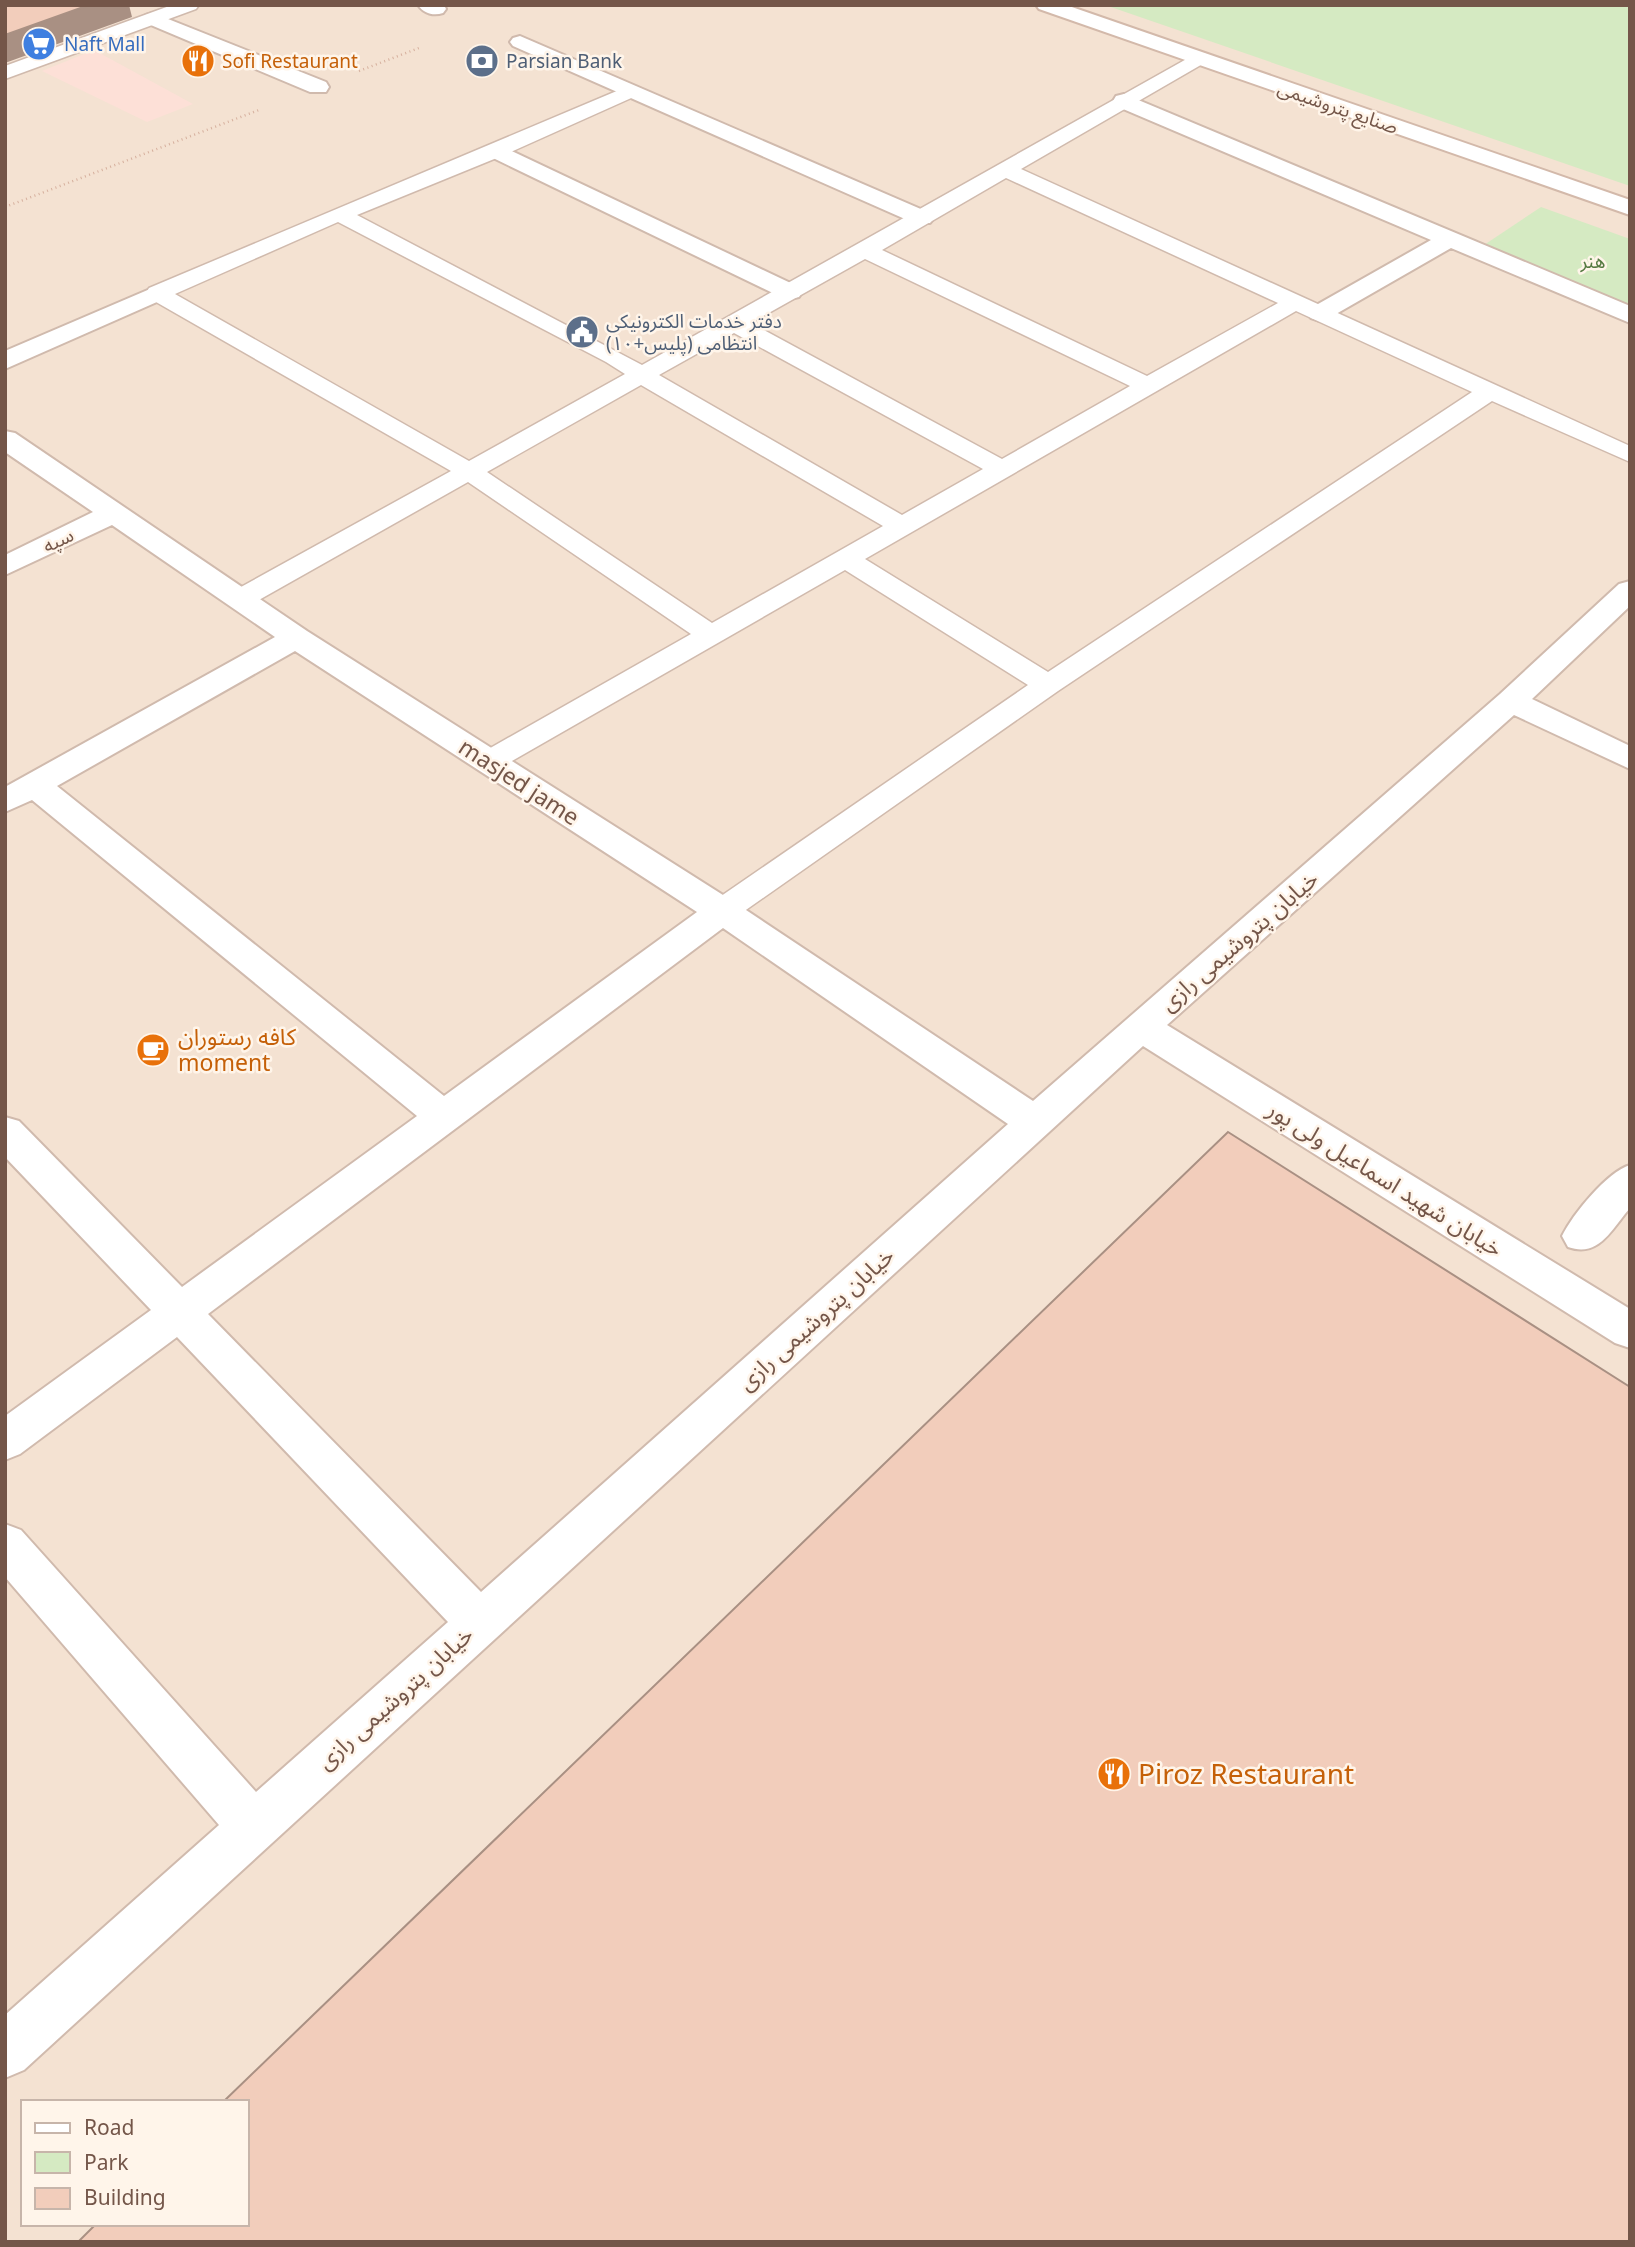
<svg xmlns="http://www.w3.org/2000/svg" width="1635" height="2247" font-family="'Noto Sans','Noto Sans Arabic',sans-serif">
<style>
.residential{fill:#f4e2d2;fill-rule:evenodd}
.commercial{fill:#fde0d7}
.green{fill:#d5eac2}
.lines{fill:none;stroke-linecap:round;stroke-linejoin:round}
.lane-casing{stroke:#d0baad;stroke-width:3}
.street-casing{stroke:#d0baad;stroke-width:4}
.secondary-casing{stroke:#d3b9aa;stroke-width:4}
.path{stroke:#d6b09e;stroke-width:2.5;stroke-dasharray:1 3.5;stroke-linecap:butt}
.lane{fill:#fff;fill-rule:evenodd}
.street{fill:#fff;fill-rule:evenodd}
.secondary{fill:#fff;fill-rule:evenodd}
.shaded-wall{fill:#a99083}
.building{fill:#f2cdbb;stroke:#a99083;stroke-width:2}
.labels{text-anchor:middle;stroke-width:5;stroke-linejoin:round;paint-order:stroke}
.far-shop-label{font-size:19px;fill:#366cbe;stroke:#fff5ea;text-anchor:start}
.far-food-label{font-size:19px;fill:#c56008;stroke:#fff5ea;text-anchor:start}
.far-service-label{font-size:19px;fill:#4e5e75;stroke:#fff5ea;text-anchor:start}
.far-street-label{font-size:19px;fill:#745649;stroke:#fff5ea}
.far-park-label{font-size:19px;fill:#567a42;stroke:#fff5ea}
.street-label{font-size:23px;fill:#745649;stroke:#fff5ea}
.food-label{font-size:23px;fill:#c56008;stroke:#fff5ea;text-anchor:start}
.near-food-label{font-size:28px;fill:#c56008;stroke:#fff5ea;text-anchor:start}
</style>
<rect width="100%" height="100%" fill="#fcf1e4"/>
<path class="residential" d="M 5,5 L 1630,5 L 1630,2242 L 5,2242 ZM 23,2102 L 247,2102 L 247,2224 L 23,2224 Z"/>
<path class="commercial" d="M 94,50 L 193,104 L 147,122 L 42,71 Z"/>
<path class="green" d="M 1105,5 L 1630,5 L 1630,186 Z
M 1541,207 L 1630,239 L 1630,310 L 1475,251 Z"/>
<g class="lines">
<defs>
<path id="lane" d="M 172,5 L 199,5 L 196,9 L 5,79 L 5,66 Z
M 1199,52 L 1206,54 L 1209,58 L 1206,62 L 1021,169 L 1630,446 L 1630,462 L 1492,401 L 1058,691 L 733,919 L 722,922 L 711,919 L 706,911 L 711,903 L 1028,685 L 845,570 L 498,769 L 488,772 L 478,769 L 473,762 L 478,755 L 691,634 L 468,482 L 250,605 L 240,607 L 230,605 L 226,599 L 230,593 L 451,471 L 149,298 L 146,293 L 149,288 L 631,85 L 641,91 L 638,95 L 504,155 L 357,215 L 642,365 ZM 1006,178 L 1278,303 L 1147,376 L 882,250 ZM 338,222 L 606,362 L 625,374 L 469,461 L 175,294 ZM 865,259 L 1130,386 L 1002,459 L 751,323 ZM 1296,311 L 1472,392 L 1048,672 L 865,559 ZM 734,333 L 983,469 L 902,515 L 659,375 ZM 641,385 L 883,526 L 712,623 L 487,472 Z"/>
<path id="street" d="M 418,5 L 444,5 L 446,9 L 443,13 C 434,16 424,14 418,5 Z
M 153,13 L 326,82 L 329,87 L 326,92 L 310,92 L 146,23 L 143,19 L 146,15 Z
M 520,36 L 930,213 L 934,218 L 930,223 L 914,223 L 513,46 L 510,42 L 513,38 Z
M 1124,94 L 1630,306 L 1630,323 L 1451,248 L 1329,318 L 1320,321 L 1311,318 L 1307,313 L 1311,308 L 1431,240 L 1116,106 L 1113,101 L 1116,96 Z
M 497,144 L 799,287 L 802,292 L 799,297 L 790,299 L 781,297 L 489,156 L 486,151 L 489,146 Z
M 157,286 L 166,288 L 169,293 L 166,298 L 5,369 L 5,351 Z
M 5,431 L 15,433 L 307,631 L 734,902 L 1033,1101 L 1500,694 L 1619,584 L 1630,581 L 1630,606 L 1532,699 L 1630,746 L 1630,769 L 1514,715 L 1167,1025 L 1630,1309 L 1630,1348 L 1615,1343 L 1143,1046 L 24,2070 L 5,2078 L 5,2015 L 219,1825 L 5,1577 L 5,1524 L 21,1530 L 256,1792 L 448,1622 L 177,1337 L 20,1454 L 5,1460 L 5,1416 L 151,1310 L 5,1157 L 5,1117 L 19,1121 L 182,1287 L 417,1116 L 32,800 L 5,812 L 5,787 L 275,637 L 112,525 L 5,575 L 5,555 L 93,512 L 5,452 ZM 295,651 L 697,912 L 444,1096 L 57,786 ZM 723,928 L 1008,1124 L 481,1592 L 208,1314 Z
M 1630,1165 L 1630,1208 C 1611,1230 1599,1258 1568,1247 L 1562,1236 C 1573,1214 1607,1172 1630,1165 Z"/>
<path id="secondary" d="M 1036,5 L 1066,5 L 1630,200 L 1630,215 L 1039,9 Z"/>
</defs>
<use href="#lane" class="lane-casing"/>
<use href="#street" class="street-casing"/>
<use href="#secondary" class="secondary-casing"/>
<path class="path" d="M 359,71 L 419,48
M 5,207 L 259,110"/>
<use href="#lane" class="lane"/>
<use href="#street" class="street"/>
<use href="#secondary" class="secondary"/>
</g>
<path class="shaded-wall" d="M 89,5 L 129,5 L 132,17 L 5,63 L 5,35 Z"/>
<path class="building" d="M 5,5 L 89,5 L 5,35 Z
M 1228,1132 L 1630,1387 L 1630,2242 L 78,2242 L 96,2224 L 247,2224 L 247,2102 L 223,2102 Z"/>
<defs>
<symbol id="supermarket-disc" viewBox="-11 -11 22 22"><circle r="9.5" fill="#3f7fe0" stroke="#fff5ea"/><path d="M-6-5.5h2.5l.6 2H6L4.5 2H-2.5L-4.4-4H-6ZM-1.5 3.2a1.3 1.3 0 1 0 .1 0ZM3 3.2a1.3 1.3 0 1 0 .1 0Z" fill="#fff"/></symbol>
<symbol id="restaurant-disc" viewBox="-11 -11 22 22"><circle r="9.5" fill="#e8710a" stroke="#fff5ea"/><path d="M-5-6h1v4h1v-4h1v4h1v-4h1v5L-1.5 .5V6h-2V.5L-5-1ZM5-6V6H3V1.5H1.5Q1.5-4 5-6Z" fill="#fff"/></symbol>
<symbol id="bank-disc" viewBox="-11 -11 22 22"><circle r="9.5" fill="#5c6f8a" stroke="#fff5ea"/><path d="M-6-4H6V4H-6ZM0-2.3a2.3 2.3 0 1 0 0 4.6a2.3 2.3 0 1 0 0-4.6Z" fill="#fff"/></symbol>
<symbol id="civic-disc" viewBox="-11 -11 22 22"><circle r="9.5" fill="#5c6f8a" stroke="#fff5ea"/><path d="M-.6-6.5H3V-4.5H.6V-3L4-1V1h2V6H-6V1h2V-1L-.6-3ZM-1.2 2.5V6h2.4V2.5Z" fill="#fff"/></symbol>
<symbol id="cafe-disc" viewBox="-11 -11 22 22"><circle r="9.5" fill="#e8710a" stroke="#fff5ea"/><path d="M-5.5-4.5H6V0H3Q3 3.5 0 3.5H-2.5Q-5.5 3.5-5.5 0ZM3-3.2v2h1.7v-2ZM-6 4.5H4V6H-6Z" fill="#fff"/></symbol>
</defs>
<g fill-rule="evenodd">
<use href="#supermarket-disc" x="20" y="25" width="38" height="38"/>
<use href="#restaurant-disc" x="179" y="42" width="38" height="38"/>
<use href="#bank-disc" x="463" y="42" width="38" height="38"/>
<use href="#civic-disc" x="563" y="313" width="38" height="38"/>
<use href="#cafe-disc" x="134" y="1031" width="38" height="38"/>
<use href="#restaurant-disc" x="1095" y="1755" width="38" height="38"/>
</g>
<g class="labels">
<g class="far-shop-label">
<text x="64" y="51">Naft Mall</text>
</g>
<g class="far-food-label">
<text x="222" y="68">Sofi Restaurant</text>
</g>
<g class="far-service-label">
<text x="506" y="68">Parsian Bank</text>
<text x="606" y="328">دفتر خدمات الکترونیکی<tspan x="606" dy="22">انتظامی (پلیس+۱۰)</tspan></text>
</g>
<g class="far-street-label">
<text transform="translate(1338 107) rotate(19)" y="7">صنایع پتروشیمی</text>
<text transform="translate(58 540) rotate(-26)" y="7">سپه</text>
</g>
<g class="far-park-label">
<text x="1593" y="268">هنر</text>
</g>
<g class="street-label">
<text transform="translate(519 782) rotate(33)" y="8">masjed jame</text>
<text transform="translate(1239 941) rotate(-41)" y="8">خیابان پتروشیمی رازی</text>
<text transform="translate(1385 1179) rotate(32)" y="8">خیابان شهید اسماعیل ولی پور</text>
<text transform="translate(816 1319) rotate(-42)" y="8">خیابان پتروشیمی رازی</text>
<text transform="translate(395 1698) rotate(-42)" y="8">خیابان پتروشیمی رازی</text>
</g>
<g class="food-label">
<text x="178" y="1045">کافه رستوران<tspan x="178" dy="26">moment</tspan></text>
</g>
<g class="near-food-label">
<text x="1138" y="1784">Piroz Restaurant</text>
</g>
</g>
<rect width="1635" height="2247" fill="none" stroke="#745649" stroke-width="14"/>
<rect x="21" y="2100" width="228" height="126" fill="#fff5ea" stroke="#c7b5aa" stroke-width="2"/>
<rect x="35" y="2123" width="35" height="10" fill="#ffffff" stroke="#c7b5aa" stroke-width="2"/>
<text x="84" y="2135" font-size="21" fill="#745649">Road</text>
<rect x="35" y="2152" width="35" height="21" fill="#d5eac2" stroke="#c7b5aa" stroke-width="2"/>
<text x="84" y="2170" font-size="21" fill="#745649">Park</text>
<rect x="35" y="2188" width="35" height="21" fill="#f2cdbb" stroke="#c7b5aa" stroke-width="2"/>
<text x="84" y="2205" font-size="21" fill="#745649">Building</text>
</svg>
